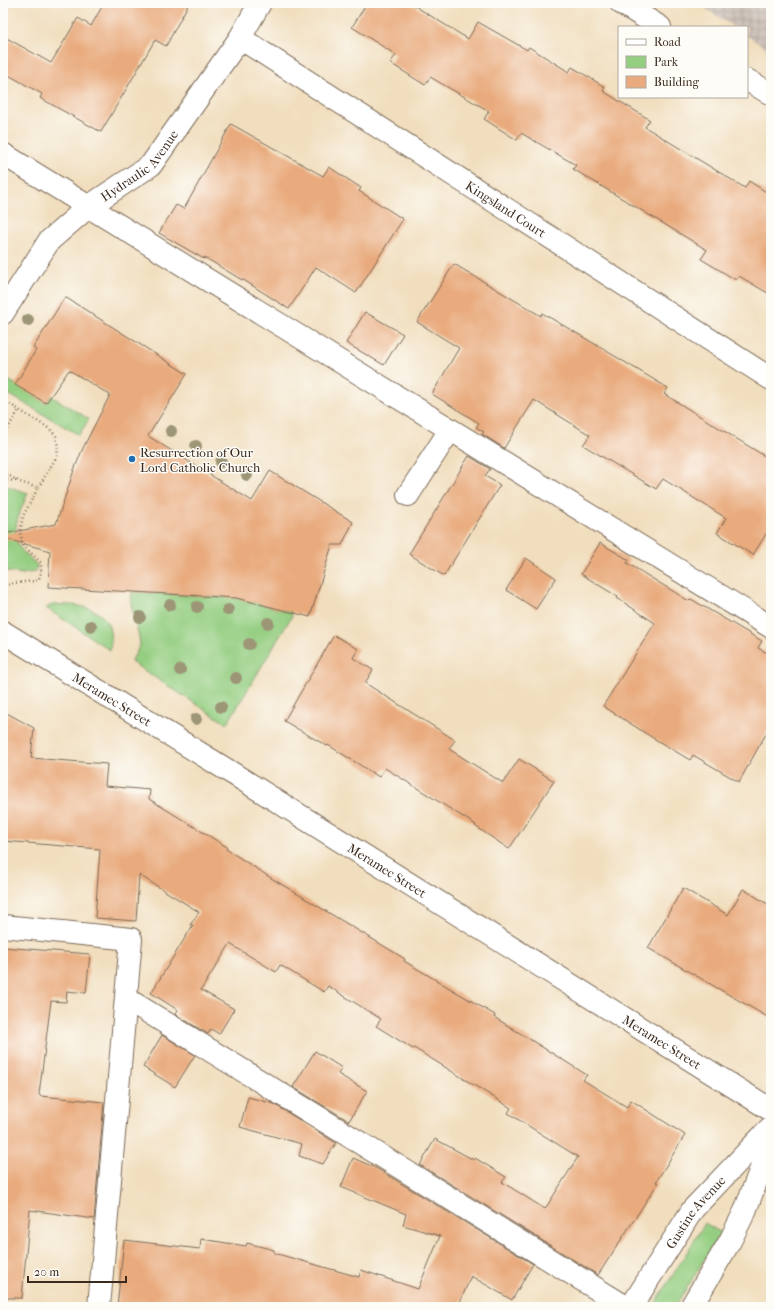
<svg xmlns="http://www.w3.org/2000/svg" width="774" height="1310" font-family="'IM FELL French Canon',serif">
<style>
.industrial{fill:url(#industrial-grid)}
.green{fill:#94ce81;stroke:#687c50}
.building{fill:#e9ab7e}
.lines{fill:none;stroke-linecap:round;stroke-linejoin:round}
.minor-casing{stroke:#7b6956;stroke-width:24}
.path{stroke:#7b6956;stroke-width:2.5;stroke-dasharray:1 3;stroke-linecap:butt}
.minor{stroke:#fff;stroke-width:22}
.tree{fill:#9c9676}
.poi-dot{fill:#1f6fb2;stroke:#fdfcf7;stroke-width:1.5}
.labels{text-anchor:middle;stroke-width:3;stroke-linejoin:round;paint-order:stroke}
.street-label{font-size:13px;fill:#3b2a1e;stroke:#fdfcf7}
.poi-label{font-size:13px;fill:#3b2a1e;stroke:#fdfcf7;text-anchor:start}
</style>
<defs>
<pattern id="industrial-grid" width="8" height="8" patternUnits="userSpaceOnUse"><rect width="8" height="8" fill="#cdc2b9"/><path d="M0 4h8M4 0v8" fill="none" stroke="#b1a79f"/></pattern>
</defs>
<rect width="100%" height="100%" fill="#fdfcf7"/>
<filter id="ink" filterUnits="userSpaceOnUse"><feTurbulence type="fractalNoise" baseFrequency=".025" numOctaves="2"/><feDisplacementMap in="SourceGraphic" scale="8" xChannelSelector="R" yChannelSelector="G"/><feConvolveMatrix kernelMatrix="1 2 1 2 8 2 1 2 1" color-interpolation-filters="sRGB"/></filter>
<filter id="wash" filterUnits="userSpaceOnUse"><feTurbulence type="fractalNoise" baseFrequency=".012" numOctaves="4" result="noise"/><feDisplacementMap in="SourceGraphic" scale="16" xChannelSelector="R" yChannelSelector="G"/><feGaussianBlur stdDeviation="0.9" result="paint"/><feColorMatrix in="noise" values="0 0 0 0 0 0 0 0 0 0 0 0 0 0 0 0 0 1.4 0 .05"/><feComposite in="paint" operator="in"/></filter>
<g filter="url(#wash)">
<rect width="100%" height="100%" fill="#f1debe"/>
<path class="industrial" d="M 697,3 L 771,3 L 771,51 L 747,36 L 747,27 L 734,27 Z"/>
<path class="green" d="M 5,378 L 46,403 L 51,396 L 89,419 L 79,435 L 3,391 L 3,381 Z
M 3,485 L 28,493 C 21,510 9,531 20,548 C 24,554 31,559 36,564 L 37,567 L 34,572 L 23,574 L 3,571 Z
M 132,592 L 236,598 L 291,612 L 292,616 L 227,724 L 131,662 L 140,645 L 139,637 L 131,604 Z
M 52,605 C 84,603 117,609 110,650 L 46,608 Z
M 705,1223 L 721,1233 L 675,1307 L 653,1307 Z"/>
<g id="blocks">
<path class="building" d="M 104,3 L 189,3 L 166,46 L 155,40 L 101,132 L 40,98 L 42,94 L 3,72 L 3,36 L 51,63 L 78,18 L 91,26 Z
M 367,3 L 410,3 L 468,39 L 478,22 L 527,50 L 529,47 L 569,72 L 572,67 L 605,87 L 603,91 L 650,120 L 645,127 L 745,188 L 749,181 L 771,195 L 771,295 L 739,276 L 736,280 L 701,259 L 707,250 L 573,169 L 576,165 L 521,133 L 517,140 L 484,119 L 489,111 L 430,77 L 425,85 L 390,63 L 396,55 L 352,27 Z
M 231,124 L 323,176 L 329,167 L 361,188 L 359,191 L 403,219 L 356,293 L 316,267 L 289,309 L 242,279 L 242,280 L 204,257 L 204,259 L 159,233 L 176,205 L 184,209 Z
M 454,264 L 541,316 L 542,313 L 578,334 L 668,388 L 664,394 L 771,460 L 771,526 L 753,555 L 717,533 L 726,518 L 663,479 L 656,489 L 583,445 L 590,435 L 534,400 L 504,448 L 482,434 L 484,432 L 476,427 L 479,423 L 432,394 L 459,348 L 417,322 Z
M 65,297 L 187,374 L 148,436 L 252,501 L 270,471 L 353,522 L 342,545 L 332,545 L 310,617 L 236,598 L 48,587 L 50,551 L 3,538 L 3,534 L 56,524 L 74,470 L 83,448 L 110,395 L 69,370 L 46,403 L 15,385 L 36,350 L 33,348 Z
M 365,312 L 403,334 L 384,365 L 346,343 Z
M 469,456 L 490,469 L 485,476 L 500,485 L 444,576 L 409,554 Z
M 600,543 L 629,560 L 627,563 L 689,601 L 691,599 L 762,641 L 758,648 L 771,655 L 771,725 L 739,782 L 693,755 L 690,760 L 653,738 L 603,706 L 655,623 L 617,598 L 618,597 L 581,574 Z
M 526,558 L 556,578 L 536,609 L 506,590 Z
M 334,635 L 358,649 L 353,658 L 373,670 L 365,683 L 455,740 L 449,749 L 503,783 L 519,759 L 554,781 L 509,849 L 475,826 L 476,825 L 385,768 L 379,777 L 328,745 L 327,746 L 284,721 Z
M 3,711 L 34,728 L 31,758 L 107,764 L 105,786 L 150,790 L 149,799 L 227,847 L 226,849 L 271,878 L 374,940 L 405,959 L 404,961 L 495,1015 L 494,1017 L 587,1075 L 583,1080 L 627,1107 L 631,1100 L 685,1135 L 656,1182 L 658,1183 L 598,1275 L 420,1165 L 435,1139 L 474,1160 L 475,1158 L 506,1177 L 502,1182 L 545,1209 L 578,1157 L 508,1113 L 511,1108 L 414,1048 L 413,1049 L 376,1026 L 381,1019 L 328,986 L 324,992 L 280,965 L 276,972 L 230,944 L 201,990 L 234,1009 L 219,1034 L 211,1029 L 208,1034 L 175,1014 L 178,1010 L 151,993 L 193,925 L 190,925 L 199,912 L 139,875 L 136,921 L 95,918 L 100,849 L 3,841 Z
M 683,888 L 728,915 L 743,889 L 771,906 L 771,1019 L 648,948 Z
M 3,947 L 90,954 L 86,993 L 67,991 L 66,1002 L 51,1001 L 39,1094 L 40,1096 L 104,1102 L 94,1219 L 30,1210 L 22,1298 L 3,1298 Z
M 162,1035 L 195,1055 L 175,1087 L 143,1067 Z
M 315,1051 L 342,1068 L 338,1074 L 367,1091 L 349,1121 L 293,1087 Z
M 248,1097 L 274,1104 L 336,1143 L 323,1164 L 299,1156 L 302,1144 L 240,1127 Z
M 353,1158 L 376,1168 L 533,1264 L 512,1300 L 471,1276 L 458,1307 L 117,1307 L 124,1240 L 200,1249 L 201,1239 L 246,1246 L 247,1243 L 274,1250 L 274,1253 L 359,1277 L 361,1270 L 418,1289 L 440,1236 L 403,1225 L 406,1214 L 341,1187 Z"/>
</g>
</g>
<g filter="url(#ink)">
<use href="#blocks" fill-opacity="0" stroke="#7b6956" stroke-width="1"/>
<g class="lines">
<defs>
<g id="minor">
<path d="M 621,3 L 660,27"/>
<path id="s1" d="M 240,38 L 771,379"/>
<path d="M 747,80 L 771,94"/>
<path d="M 3,154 L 771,627"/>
<path id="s2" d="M 3,313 L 49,241 L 88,207 L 151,165 L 240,38 L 260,3"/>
<path d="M 408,495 L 450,430"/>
<path id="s3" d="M 3,632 L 232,773 L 771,1110"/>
<path d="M 3,926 L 131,939 L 99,1307"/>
<path d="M 127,999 L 626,1307"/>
<path id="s4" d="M 631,1307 L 693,1209 L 771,1127"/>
<path d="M 691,1307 L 730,1241 L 745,1211 L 771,1142"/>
</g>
</defs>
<use href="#minor" class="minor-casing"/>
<path class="path" d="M 3,400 L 50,429 L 56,436 L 58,447 L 57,456 L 38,488
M 3,436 L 19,410
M 3,472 L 20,482 L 38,488 L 23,516 L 20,532 L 23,545 L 41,563 L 41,573 L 39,578 L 35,581 L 14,583 L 3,587
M 3,480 L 18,481"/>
<use href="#minor" class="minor"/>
</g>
<g class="tree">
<circle cx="28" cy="320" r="6"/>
<circle cx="171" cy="431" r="6"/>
<circle cx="196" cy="446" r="6"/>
<circle cx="221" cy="462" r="6"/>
<circle cx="247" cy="475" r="6"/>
<circle cx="170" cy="605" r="6"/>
<circle cx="197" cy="607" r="6"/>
<circle cx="228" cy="610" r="6"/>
<circle cx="140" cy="617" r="6"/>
<circle cx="268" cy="623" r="6"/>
<circle cx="91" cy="626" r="6"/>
<circle cx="249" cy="644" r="6"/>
<circle cx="180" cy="670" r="6"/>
<circle cx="236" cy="678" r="6"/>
<circle cx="221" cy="707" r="6"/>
<circle cx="196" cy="719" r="6"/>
</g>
</g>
<circle class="poi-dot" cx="132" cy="459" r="4"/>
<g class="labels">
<g class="street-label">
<text dy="5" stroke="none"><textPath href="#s2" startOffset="204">Hydraulic Avenue</textPath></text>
<text dy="5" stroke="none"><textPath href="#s1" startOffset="316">Kingsland Court</textPath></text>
<text dy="5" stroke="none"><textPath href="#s3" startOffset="128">Meramec Street</textPath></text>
<text dy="5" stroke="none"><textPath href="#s3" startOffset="452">Meramec Street</textPath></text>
<text dy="5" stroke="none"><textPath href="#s3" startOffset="776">Meramec Street</textPath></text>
<text dy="5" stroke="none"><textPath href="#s4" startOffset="115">Gustine Avenue</textPath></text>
</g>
<g class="poi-label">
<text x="140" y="457">Resurrection of Our<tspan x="140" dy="15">Lord Catholic Church</tspan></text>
</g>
</g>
<rect width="774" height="1310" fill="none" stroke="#fdfcf7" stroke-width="16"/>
<rect x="618" y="26" width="130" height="72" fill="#fdfcf7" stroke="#afa8a0"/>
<rect x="626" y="39" width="20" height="6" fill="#ffffff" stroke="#afa8a0"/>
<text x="654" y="46" font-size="12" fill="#3b2a1e">Road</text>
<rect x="626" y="56" width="20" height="12" fill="#94ce81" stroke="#afa8a0"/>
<text x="654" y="66" font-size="12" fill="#3b2a1e">Park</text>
<rect x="626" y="76" width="20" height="12" fill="#e9ab7e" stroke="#afa8a0"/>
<text x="654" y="86" font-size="12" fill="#3b2a1e">Building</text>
<path d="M28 1276v6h98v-6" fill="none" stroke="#3b2a1e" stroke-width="2"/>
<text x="34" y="1276" font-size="12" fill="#3b2a1e" stroke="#fdfcf7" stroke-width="3" paint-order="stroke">20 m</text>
</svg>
